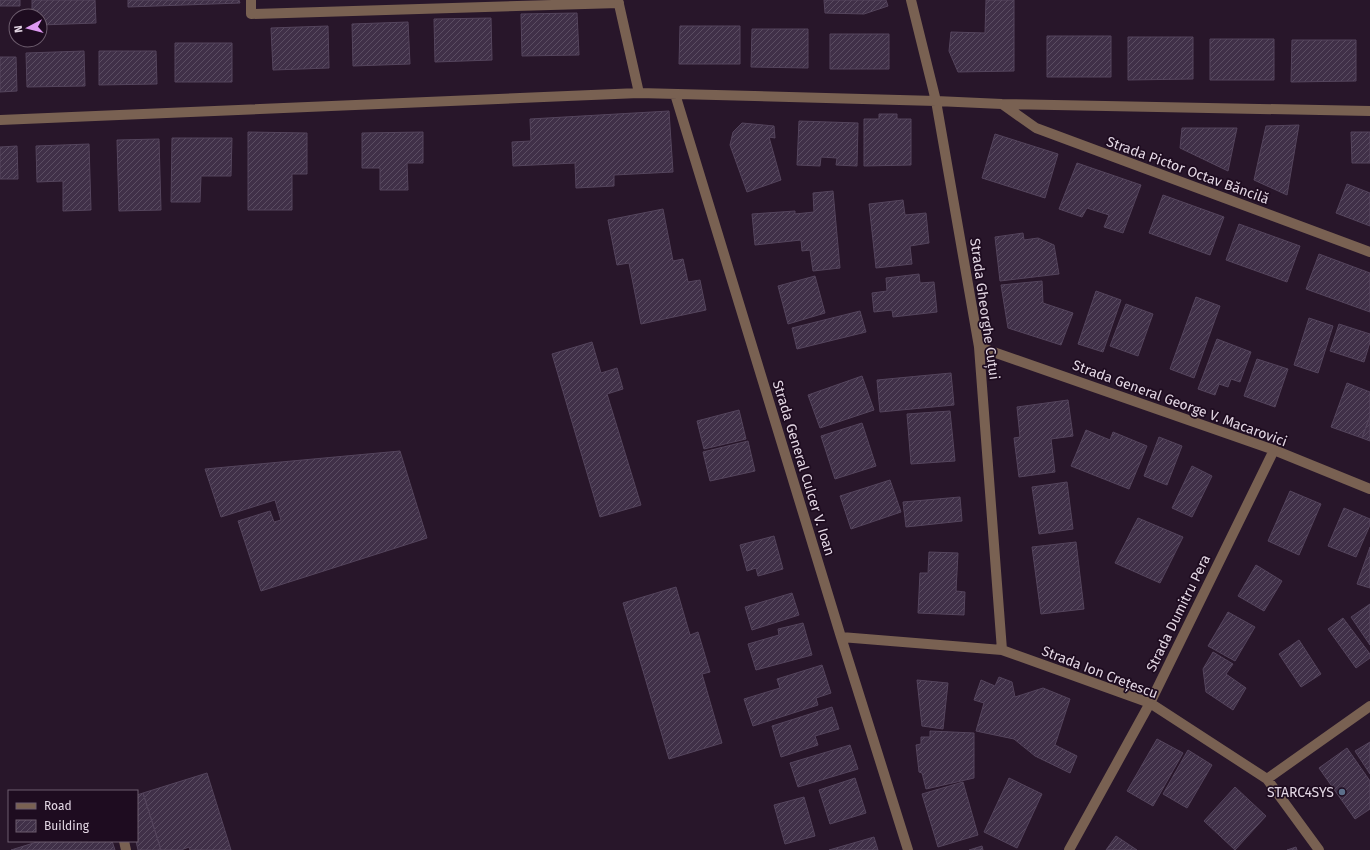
<svg xmlns="http://www.w3.org/2000/svg" width="1370" height="850" font-family="'Fira Sans',sans-serif">
<style>
.building{fill:url(#building-hatch);stroke:#54445c}
.lines{fill:none;stroke-linecap:round;stroke-linejoin:round}
.minor{stroke:#796152;stroke-width:10}
.service-dot{fill:#5c6f8a;stroke:#1e0c20;stroke-width:1.5}
.labels{text-anchor:middle;stroke-width:3.5;stroke-linejoin:round;paint-order:stroke}
.street-label{font-size:14px;fill:#e3d7e4;stroke:#1e0c20}
.poi-label{font-size:14px;fill:#e3d7e4;stroke:#1e0c20;text-anchor:end}
</style>
<defs>
<pattern id="building-hatch" width="6" height="6" patternUnits="userSpaceOnUse"><rect width="6" height="6" fill="#403048"/><path d="M-1 1l2-2M0 6l6-6M5 7l2-2" fill="none" stroke="#5b4d62"/></pattern>
</defs>
<rect width="100%" height="100%" fill="#28162a"/>
<path class="building" d="M 0,0 L 20,0 L 20,6 L 0,6 Z
M 32,0 L 95,0 L 96,23 L 40,25 L 40,16 L 32,16 Z
M 128,0 L 239,0 L 240,3 L 128,7 Z
M 824,0 L 886,0 L 888,6 L 864,14 L 825,13 Z
M 986,0 L 1014,0 L 1014,71 L 958,72 L 949,51 L 951,32 L 985,33 Z
M 577,13 L 579,55 L 522,56 L 521,14 Z
M 491,18 L 492,60 L 435,62 L 434,19 Z
M 408,22 L 410,64 L 353,66 L 352,24 Z
M 328,26 L 329,68 L 273,70 L 271,28 Z
M 680,26 L 740,26 L 740,64 L 679,64 Z
M 752,29 L 808,29 L 808,68 L 751,67 Z
M 830,34 L 889,34 L 889,69 L 830,69 Z
M 1047,36 L 1111,36 L 1111,77 L 1047,77 Z
M 1128,37 L 1193,37 L 1193,79 L 1128,80 Z
M 1210,39 L 1274,39 L 1274,80 L 1210,80 Z
M 1292,40 L 1356,40 L 1356,81 L 1291,82 Z
M 175,43 L 232,43 L 232,82 L 175,82 Z
M 84,51 L 85,86 L 27,87 L 26,53 Z
M 99,51 L 156,51 L 157,84 L 99,85 Z
M 0,57 L 16,57 L 17,91 L 0,92 Z
M 669,111 L 673,172 L 614,175 L 614,186 L 576,188 L 575,163 L 513,166 L 512,142 L 531,141 L 530,119 Z
M 879,114 L 897,114 L 897,119 L 911,119 L 911,165 L 864,166 L 864,119 L 879,119 Z
M 799,121 L 858,123 L 857,166 L 836,165 L 837,158 L 821,157 L 820,166 L 797,165 Z
M 742,123 L 774,126 L 775,138 L 769,137 L 781,180 L 747,192 L 730,145 L 733,132 Z
M 1299,125 L 1287,195 L 1254,180 L 1266,126 Z
M 1182,128 L 1237,128 L 1228,171 L 1180,148 Z
M 248,132 L 307,133 L 307,174 L 292,174 L 292,210 L 248,210 Z
M 423,132 L 423,163 L 407,163 L 408,190 L 380,190 L 380,168 L 362,168 L 362,133 Z
M 1351,132 L 1370,132 L 1370,163 L 1352,163 Z
M 995,134 L 1058,154 L 1045,198 L 982,178 Z
M 172,138 L 232,138 L 231,176 L 201,176 L 200,202 L 171,202 Z
M 159,139 L 161,210 L 119,211 L 117,140 Z
M 89,144 L 91,210 L 63,211 L 63,181 L 37,182 L 36,146 Z
M 17,146 L 18,179 L 0,179 L 0,147 Z
M 1077,163 L 1141,185 L 1123,233 L 1104,227 L 1109,215 L 1087,208 L 1082,217 L 1059,209 Z
M 1347,184 L 1370,193 L 1370,226 L 1336,213 Z
M 833,191 L 840,268 L 813,271 L 810,250 L 802,251 L 801,240 L 755,245 L 752,214 L 795,211 L 795,214 L 814,212 L 813,193 Z
M 1163,195 L 1224,217 L 1210,255 L 1149,233 Z
M 903,200 L 905,215 L 926,213 L 929,243 L 910,246 L 912,264 L 876,268 L 869,204 Z
M 663,209 L 673,261 L 683,259 L 688,282 L 700,280 L 706,310 L 641,324 L 629,263 L 617,265 L 608,220 Z
M 1239,224 L 1300,246 L 1287,282 L 1226,260 Z
M 1023,233 L 1024,240 L 1038,238 L 1054,245 L 1059,274 L 1000,281 L 995,237 Z
M 1319,254 L 1370,273 L 1370,312 L 1306,289 Z
M 919,274 L 920,283 L 934,282 L 937,312 L 893,317 L 892,310 L 874,312 L 872,293 L 887,291 L 886,278 Z
M 815,276 L 825,313 L 788,324 L 778,286 Z
M 1042,281 L 1043,303 L 1073,313 L 1061,345 L 1008,328 L 1001,285 Z
M 1096,291 L 1121,300 L 1103,352 L 1078,344 Z
M 1196,297 L 1220,306 L 1194,378 L 1170,369 Z
M 1126,304 L 1153,314 L 1138,356 L 1110,346 Z
M 860,311 L 866,332 L 797,349 L 792,328 Z
M 1309,318 L 1333,326 L 1318,373 L 1294,365 Z
M 1339,324 L 1370,334 L 1370,342 L 1364,362 L 1330,351 Z
M 1217,339 L 1251,352 L 1240,382 L 1231,379 L 1228,387 L 1219,384 L 1215,395 L 1198,389 Z
M 592,342 L 601,373 L 617,368 L 623,389 L 607,394 L 641,505 L 600,517 L 552,354 Z
M 1257,359 L 1288,369 L 1275,407 L 1244,396 Z
M 951,373 L 954,405 L 880,412 L 877,380 Z
M 862,376 L 874,410 L 820,428 L 808,395 Z
M 1347,383 L 1370,392 L 1370,416 L 1362,438 L 1331,427 Z
M 1068,400 L 1073,436 L 1051,439 L 1055,472 L 1019,477 L 1014,438 L 1020,437 L 1017,407 Z
M 739,410 L 746,439 L 704,449 L 697,421 Z
M 950,411 L 955,461 L 911,464 L 907,414 Z
M 1370,416 L 1370,441 L 1362,438 Z
M 862,423 L 876,466 L 835,479 L 821,436 Z
M 1086,430 L 1110,440 L 1113,432 L 1147,446 L 1129,489 L 1071,466 Z
M 1159,437 L 1182,446 L 1167,485 L 1144,476 Z
M 748,441 L 755,471 L 710,481 L 703,452 Z
M 400,451 L 427,538 L 261,591 L 238,521 L 270,511 L 274,522 L 281,520 L 275,500 L 221,517 L 205,469 Z
M 1192,466 L 1212,476 L 1192,517 L 1172,508 Z
M 890,480 L 901,512 L 851,529 L 840,496 Z
M 1067,482 L 1073,529 L 1039,534 L 1032,487 Z
M 1290,491 L 1321,504 L 1299,555 L 1268,541 Z
M 960,497 L 962,521 L 906,527 L 903,502 Z
M 1344,508 L 1370,519 L 1370,525 L 1356,557 L 1328,546 Z
M 1138,518 L 1183,537 L 1160,583 L 1115,563 Z
M 774,536 L 783,569 L 758,576 L 756,568 L 747,571 L 740,545 Z
M 1076,542 L 1084,609 L 1041,614 L 1032,547 Z
M 1370,547 L 1370,588 L 1357,584 Z
M 929,552 L 958,553 L 956,591 L 965,592 L 964,615 L 918,613 L 920,573 L 928,573 Z
M 1256,565 L 1282,581 L 1264,611 L 1238,596 Z
M 676,587 L 690,635 L 698,632 L 710,672 L 702,674 L 722,743 L 669,759 L 623,603 Z
M 792,593 L 799,615 L 752,630 L 745,607 Z
M 1370,604 L 1370,645 L 1351,617 Z
M 1228,612 L 1255,627 L 1235,661 L 1208,646 Z
M 1343,618 L 1370,654 L 1370,658 L 1356,668 L 1328,629 Z
M 803,623 L 812,655 L 756,670 L 748,644 L 779,635 L 778,629 Z
M 1299,640 L 1321,674 L 1301,687 L 1279,654 Z
M 1213,652 L 1233,664 L 1226,674 L 1246,688 L 1233,710 L 1206,692 L 1203,669 Z
M 822,665 L 831,693 L 816,698 L 818,705 L 753,726 L 744,699 L 780,688 L 777,679 Z
M 999,677 L 1012,682 L 1015,697 L 1043,688 L 1070,699 L 1055,745 L 1077,756 L 1070,773 L 1035,756 L 1014,739 L 976,731 L 984,703 L 974,700 L 981,680 L 995,686 Z
M 917,680 L 948,683 L 943,729 L 922,726 Z
M 832,707 L 839,729 L 815,736 L 818,745 L 781,757 L 772,726 Z
M 930,731 L 974,733 L 974,778 L 926,789 L 922,773 L 919,772 L 916,745 L 921,744 L 921,737 L 930,737 Z
M 1157,739 L 1183,753 L 1153,806 L 1127,791 Z
M 1370,742 L 1370,774 L 1355,751 Z
M 850,745 L 858,769 L 798,787 L 790,763 Z
M 1347,748 L 1370,781 L 1370,809 L 1355,819 L 1319,768 Z
M 1188,750 L 1212,765 L 1187,808 L 1163,794 Z
M 207,773 L 231,850 L 190,850 L 189,847 L 181,850 L 161,850 L 143,793 Z
M 855,778 L 866,813 L 830,824 L 819,790 Z
M 1009,778 L 1042,794 L 1017,848 L 984,832 Z
M 963,782 L 978,835 L 938,847 L 922,794 Z
M 1235,787 L 1266,816 L 1235,850 L 1204,821 Z
M 143,793 L 161,850 L 138,850 L 136,841 L 137,841 L 137,795 Z
M 804,797 L 815,836 L 785,844 L 774,805 Z
M 1116,836 L 1137,850 L 1106,850 Z
M 874,837 L 878,850 L 829,850 Z
M 40,841 L 112,841 L 115,850 L 11,850 Z
M 982,846 L 983,850 L 969,850 Z
M 1296,847 L 1297,850 L 1287,850 Z"/>
<g class="lines">
<path class="minor" d="M 251,0 L 251,14 L 619,3
M 618,0 L 639,93
M 911,0 L 936,101 L 979,347 L 1002,650
M 675,94 L 841,637 L 908,850
M 1002,104 L 1036,128 L 1370,252
M 0,120 L 639,93 L 936,101 L 1002,104 L 1370,111
M 979,347 L 1274,450 L 1370,489
M 841,637 L 1002,650 L 1150,703 L 1267,779 L 1319,850
M 1267,779 L 1370,706
M 124,841 L 126,850
M 1069,850 L 1150,703 L 1274,450"/>
</g>
<circle class="service-dot" cx="1342" cy="792" r="4"/>
<g class="labels">
<g class="street-label">
<text transform="translate(1188 170) rotate(20)" y="5">Strada Pictor Octav Băncilă</text>
<text transform="translate(985 309) rotate(82)" y="5">Strada Gheorghe Cuțui</text>
<text transform="translate(1180 403) rotate(20)" y="5">Strada General George V. Macarovici</text>
<text transform="translate(804 468) rotate(73)" y="5">Strada General Culcer V. Ioan</text>
<text transform="translate(1178 613) rotate(-64)" y="5">Strada Dumitru Pera</text>
<text transform="translate(1100 672) rotate(21)" y="5">Strada Ion Crețescu</text>
</g>
<g class="poi-label">
<text x="1334" y="797">STARC4SYS</text>
</g>
</g>
<rect x="8" y="790" width="130" height="52" fill="#1e0c20" stroke="#6d5d6e"/>
<rect x="16" y="803" width="20" height="6" fill="#796152" stroke="#6d5d6e"/>
<text x="44" y="810" font-size="12" fill="#e3d7e4">Road</text>
<rect x="16" y="820" width="20" height="12" fill="url(#building-hatch)" stroke="#6d5d6e"/>
<text x="44" y="830" font-size="12" fill="#e3d7e4">Building</text>
<g transform="translate(28 28) rotate(263)"><circle r="19" fill="#1e0c20" stroke="#6d5d6e"/>
<path d="M0-3L7 15L0 10L-7 15Z" fill="#de98f2"/>
<text y="-6" font-size="11" font-weight="bold" text-anchor="middle" fill="#e3d7e4">N</text>
</g>
</svg>
